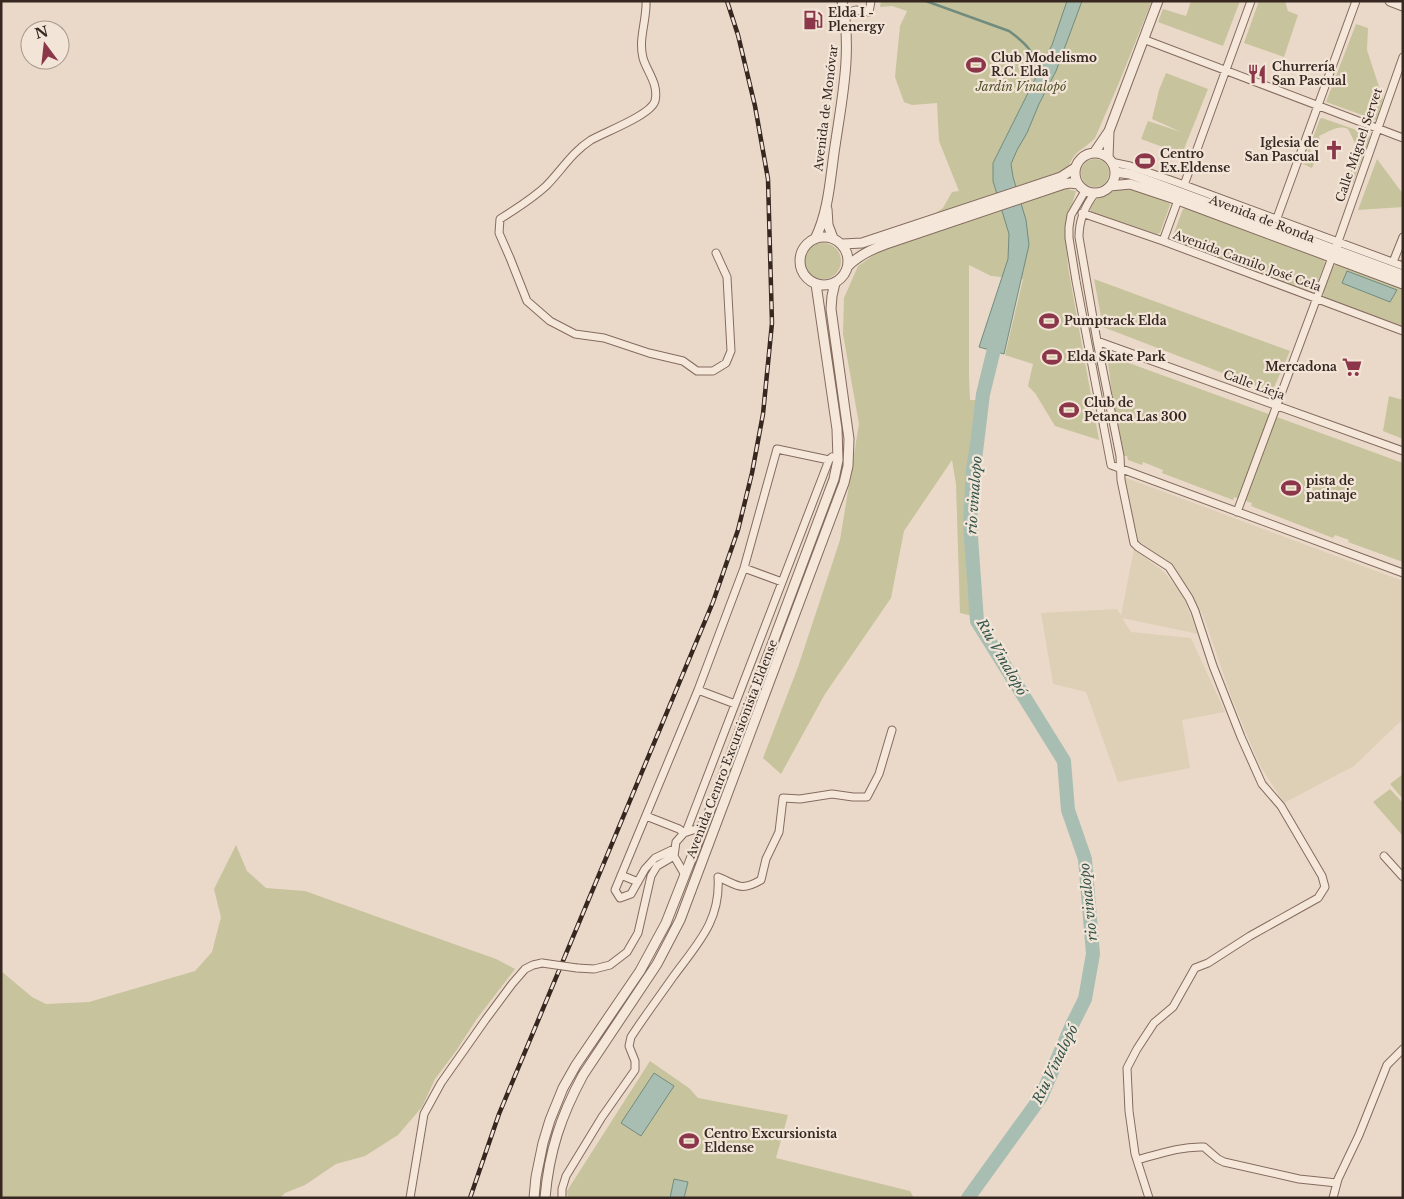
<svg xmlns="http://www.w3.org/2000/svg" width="1404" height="1199" font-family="'Libre Baskerville',serif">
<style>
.farmland{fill:#ded0b7}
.green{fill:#c7c39d}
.water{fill:#a9beb3;stroke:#708c7f}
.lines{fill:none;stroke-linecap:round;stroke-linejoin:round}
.stream{stroke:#708c7f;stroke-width:2.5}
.river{stroke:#a9beb3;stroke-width:14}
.minor-casing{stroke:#846b5f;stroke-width:9}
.tertiary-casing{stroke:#846b5f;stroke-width:11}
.minor{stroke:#f5e8db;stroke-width:7}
.tertiary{stroke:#f5e8db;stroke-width:9}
.rail-casing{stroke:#362721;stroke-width:4.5}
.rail{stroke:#f2e5d7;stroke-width:2.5;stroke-dasharray:8;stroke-linecap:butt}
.minor-bridge-casing{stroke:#846b5f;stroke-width:9;stroke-linecap:butt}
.minor-bridge{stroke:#f5e8db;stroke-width:7}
.labels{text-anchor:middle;stroke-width:4.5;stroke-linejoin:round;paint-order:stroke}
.poi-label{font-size:12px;font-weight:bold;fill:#362721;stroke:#f2e5d7;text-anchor:start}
.park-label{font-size:12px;font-style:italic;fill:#4f502a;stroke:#f2e5d7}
.street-label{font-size:12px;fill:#362721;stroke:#f2e5d7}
.water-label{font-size:14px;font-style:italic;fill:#32544b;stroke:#f2e5d7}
</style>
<rect width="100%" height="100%" fill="#ead9c8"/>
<path class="farmland" d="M 1124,477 L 1403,581 L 1403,719 L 1354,766 L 1284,803 L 1259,764 L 1232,699 L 1203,615 L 1173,565 L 1137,541 Z
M 1134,549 L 1164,572 L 1182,594 L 1198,634 L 1122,618 L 1131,632 L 1191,638 L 1225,712 L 1182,720 L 1190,768 L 1118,782 L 1086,692 L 1053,684 L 1041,613 L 1117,609 L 1121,615 Z"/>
<path class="green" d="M 881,1 L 1152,1 L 1118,85 L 1095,138 C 1084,150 1075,149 1069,166 L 1064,169 L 1069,189 L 1070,190 L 1076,191 L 1065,228 L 1068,267 L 1099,440 L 1055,426 L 1035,393 L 1028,386 L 1033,364 L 1005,355 L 1023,279 L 991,276 L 969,265 L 969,376 L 970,400 L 979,400 L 967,511 L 969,567 L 973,616 L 960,613 L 956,484 L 952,460 L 904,531 L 891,598 L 825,694 L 781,774 L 763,758 L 798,667 L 840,540 L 859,424 L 843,334 L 844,298 L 858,266 L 943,208 L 952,192 L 959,191 L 939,141 L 937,103 L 912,105 L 904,102 L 895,77 L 900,26 L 907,11 L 892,6 L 880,7 Z
M 1191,1 L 1240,1 L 1223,46 L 1158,22 L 1163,9 L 1186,16 Z
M 1259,1 L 1285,1 L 1288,11 L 1298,15 L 1284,57 L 1244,43 Z
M 1356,24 L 1368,28 L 1367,50 L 1383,99 L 1376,120 L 1326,102 Z
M 1166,73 L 1208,89 L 1182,154 L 1141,139 L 1148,121 L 1181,132 L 1152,119 L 1159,90 Z
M 1322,118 L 1368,134 L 1370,137 L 1353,183 L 1343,179 L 1344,174 L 1358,167 L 1352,154 L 1359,151 L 1348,129 C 1338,124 1328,132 1319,136 L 1321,143 L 1310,149 L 1314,163 L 1312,168 L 1303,164 L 1320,119 Z
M1081 173a14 14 0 1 1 28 0a14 14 0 1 1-28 0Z
M 1377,159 L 1403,194 L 1403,207 L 1358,210 Z
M 1120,189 L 1134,189 L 1169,203 L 1170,205 L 1160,233 L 1157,234 L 1091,212 L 1090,209 C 1094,196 1109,193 1120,189 Z
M 1188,208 L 1324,260 L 1325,263 L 1314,292 L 1311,292 L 1174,241 L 1172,238 L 1183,209 Z
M805 261a18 18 0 1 1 36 0a18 18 0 1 1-36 0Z
M 1337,264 L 1403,288 L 1403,326 L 1324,297 L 1323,292 L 1333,266 Z
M 1094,279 L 1290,351 L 1272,392 L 1103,327 Z
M 1107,355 L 1403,463 L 1403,562 L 1348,542 L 1349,540 L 1335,535 L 1333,538 L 1251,506 L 1252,503 L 1234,497 L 1233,500 L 1162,473 L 1163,470 L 1143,462 L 1142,465 L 1128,460 L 1127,456 L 1120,456 Z
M 1389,396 L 1403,400 L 1403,439 L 1383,431 Z
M 1403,774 L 1403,799 L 1390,784 Z
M 1390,789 L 1403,803 L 1402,835 L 1373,802 Z
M 236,845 L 247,871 L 266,888 L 305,891 L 496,959 L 515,969 L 476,1020 L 456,1051 L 435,1079 L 422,1107 L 398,1135 L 365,1156 L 336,1164 L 305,1185 L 285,1193 L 280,1198 L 1,1198 L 1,971 L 32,997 L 46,1004 L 89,1002 L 195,971 L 212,952 L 221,917 L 214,889 Z
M 650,1061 L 689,1088 L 698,1098 L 788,1115 L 776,1158 L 910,1191 L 914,1198 L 568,1198 L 567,1191 Z"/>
<path class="water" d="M 1067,1 L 1082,1 L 1056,71 L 1039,104 L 1027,133 L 1017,150 L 1011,164 L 1013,177 L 1026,220 L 1029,245 L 1004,354 L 979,347 L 1008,259 L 1009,234 L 993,181 L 993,163 L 1052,45 Z
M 1347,271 L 1397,290 L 1390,302 L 1342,283 Z
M 654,1073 L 674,1086 L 641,1136 L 621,1123 Z
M 674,1179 L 688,1182 L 684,1198 L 670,1198 Z"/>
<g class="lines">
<path class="stream" d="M 926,1 L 1009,31 C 1027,44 1033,51 1040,72"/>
<path class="river" d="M 968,1198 L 1041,1097 L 1072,1025 L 1085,999 L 1093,954 L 1085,859 L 1068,810 L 1064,761 L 977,621 L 970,523 L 973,469 L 976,452 L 983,394 L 998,333"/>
<defs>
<path id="minor" d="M 646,1 C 647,20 638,39 643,58 C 647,72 659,84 655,101 C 651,115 605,132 591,140 C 572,152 561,171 546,186 C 532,199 516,209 500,219 L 499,233 L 510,258 L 527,301 L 550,321 L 575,334 L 604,338 L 649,353 L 683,361 L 697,371 L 713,371 L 726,363 L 731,351 L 727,277 L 716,253
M 845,13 L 856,10 L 869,12 L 871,1
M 1143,39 L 1403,138
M 1111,162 L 1130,166 L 1176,182 L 1403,266
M 1184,185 L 1251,1
M 1085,191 L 1071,215 L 1069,227 L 1069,238 L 1076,281 L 1111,465 L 1403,573
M 1095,193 C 1084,207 1079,220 1079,237 L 1097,341 L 1120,456 L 1121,480 L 1134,543 L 1138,547 L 1169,567 L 1189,598 L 1195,611 L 1213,666 L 1241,737 L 1262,784 L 1281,806 L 1322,876 L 1325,887 L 1318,898 L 1250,936 L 1208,963 L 1195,968 L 1173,1007 L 1154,1023 L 1137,1049 L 1127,1068 L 1129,1111 L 1135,1154 L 1149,1198
M 1082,213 L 1163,241 L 1403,331
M 1277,218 L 1356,1
M 1163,241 L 1178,200
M 1393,262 L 1403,237
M 1097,341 L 1403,451
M 1237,512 L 1340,236 L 1403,57
M 744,568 L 782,582
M 698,690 L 735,704
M 646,816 L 679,829 L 684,833
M 686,832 L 829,460 L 832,457
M 674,849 L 655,858 L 645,869 L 631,894 L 620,898 L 615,890 L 698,690 L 744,568 L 777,449 L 829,460
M 1384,856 L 1403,877
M 621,875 L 638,882
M 685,875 L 674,856 L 676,842 L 684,833 L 696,829 L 706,821
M 577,968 L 594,969 L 610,965 L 627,952 L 638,933 L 651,876 L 657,866 L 674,856
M 1137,1160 C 1159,1154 1181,1146 1204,1147 L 1218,1159 L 1224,1162 L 1299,1179 L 1337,1183
M 410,1198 L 424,1114 L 441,1083 L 486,1019 L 512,984 L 525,969 L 533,965 L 542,963
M 562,1198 L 562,1189 L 566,1176 L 602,1117 L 635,1070 L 635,1061 L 629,1046 L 631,1037 C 644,1017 659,997 673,977 C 697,944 721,921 718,877 C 738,885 740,892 761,880 L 766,859 L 779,832 L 783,798 L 800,799 L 832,794 L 853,797 L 867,797 L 879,774 L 892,730
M 1333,1198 L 1338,1179 L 1359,1135 L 1387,1065 L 1403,1049"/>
<path id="tertiary" d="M 1390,1 L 1403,6
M 1094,153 L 1109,131 L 1158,1
M1075 173a20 20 0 1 1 40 0a20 20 0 1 1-40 0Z
M 1108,158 L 1109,131
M 1115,172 L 1130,174 L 1403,275
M 1110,186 L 1130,184 L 1178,200 L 1403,284
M 827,209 L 828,225 L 833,238
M800 261a24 24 0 1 1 48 0a24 24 0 1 1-48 0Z
M 815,239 C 828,213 830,182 834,153 C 841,103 853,52 842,1
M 843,244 L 862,243 L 1061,177 L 1075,168
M 848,266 C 859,255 872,249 886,244 L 1064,184 L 1070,183 L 1078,184
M 534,1198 L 536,1177 L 543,1143 L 550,1120 L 563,1088 L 576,1065 L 640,971 L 666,923 L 706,821 L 834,479 L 838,460 L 837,429 L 816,284
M 545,1198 C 549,1151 561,1116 583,1075 L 657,964 L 680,920 L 844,483 L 848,466 L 849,439 L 831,309 L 832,296 L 835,283"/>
</defs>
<use href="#minor" class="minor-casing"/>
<use href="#tertiary" class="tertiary-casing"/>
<use href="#minor" class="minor"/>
<use href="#tertiary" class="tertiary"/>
<defs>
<path id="rail" d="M 470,1198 L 499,1114 L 713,602 L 738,530 L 752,473 L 763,414 L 772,323 L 768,179 L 755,106 L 738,35 L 727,1"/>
</defs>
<use href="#rail" class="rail-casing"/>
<use href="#rail" class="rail"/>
<defs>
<path id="minor-bridge" d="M 542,963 L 577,968"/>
</defs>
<use href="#minor-bridge" class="minor-bridge-casing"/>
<use href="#minor-bridge" class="minor-bridge"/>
</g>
<defs>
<symbol id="fuel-bare" viewBox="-9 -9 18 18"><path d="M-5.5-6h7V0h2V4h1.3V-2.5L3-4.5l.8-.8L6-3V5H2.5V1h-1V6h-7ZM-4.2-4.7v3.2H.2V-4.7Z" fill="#8c3649" stroke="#f2e5d7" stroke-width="2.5" paint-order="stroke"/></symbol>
<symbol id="stadium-bare" viewBox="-9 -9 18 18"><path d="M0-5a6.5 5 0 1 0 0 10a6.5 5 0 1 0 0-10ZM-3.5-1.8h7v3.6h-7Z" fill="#8c3649" stroke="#f2e5d7" stroke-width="2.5" paint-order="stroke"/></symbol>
<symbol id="restaurant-bare" viewBox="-9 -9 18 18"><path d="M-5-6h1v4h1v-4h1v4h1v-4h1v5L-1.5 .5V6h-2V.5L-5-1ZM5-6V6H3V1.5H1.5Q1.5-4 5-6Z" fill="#8c3649" stroke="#f2e5d7" stroke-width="2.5" paint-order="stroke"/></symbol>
<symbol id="church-bare" viewBox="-9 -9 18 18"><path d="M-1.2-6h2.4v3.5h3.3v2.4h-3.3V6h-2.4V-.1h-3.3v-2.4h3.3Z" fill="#8c3649" stroke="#f2e5d7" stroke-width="2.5" paint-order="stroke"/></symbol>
<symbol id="supermarket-bare" viewBox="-9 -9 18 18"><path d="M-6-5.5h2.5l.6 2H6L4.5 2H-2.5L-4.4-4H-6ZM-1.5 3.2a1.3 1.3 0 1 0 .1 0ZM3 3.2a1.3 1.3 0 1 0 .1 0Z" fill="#8c3649" stroke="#f2e5d7" stroke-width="2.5" paint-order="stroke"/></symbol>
</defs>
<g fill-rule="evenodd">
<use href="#fuel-bare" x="799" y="6" width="28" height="28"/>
<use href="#stadium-bare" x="962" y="51" width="28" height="28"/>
<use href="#restaurant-bare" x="1243" y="60" width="28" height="28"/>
<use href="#church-bare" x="1320" y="136" width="28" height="28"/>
<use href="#stadium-bare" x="1131" y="147" width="28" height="28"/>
<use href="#stadium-bare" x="1035" y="307" width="28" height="28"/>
<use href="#stadium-bare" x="1038" y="343" width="28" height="28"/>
<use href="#supermarket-bare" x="1338" y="353" width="28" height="28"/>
<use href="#stadium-bare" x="1055" y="396" width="28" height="28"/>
<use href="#stadium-bare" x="1277" y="474" width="28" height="28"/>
<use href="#stadium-bare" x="675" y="1127" width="28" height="28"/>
</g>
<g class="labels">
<g class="poi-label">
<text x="828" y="17">Elda I -<tspan x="828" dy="14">Plenergy</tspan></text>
<text x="991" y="62">Club Modelismo<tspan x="991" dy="14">R.C. Elda</tspan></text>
<text x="1272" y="71">Churrería<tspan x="1272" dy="14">San Pascual</tspan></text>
<text x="1319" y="147" text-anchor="end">Iglesia de<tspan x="1319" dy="14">San Pascual</tspan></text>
<text x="1160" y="158">Centro<tspan x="1160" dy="14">Ex.Eldense</tspan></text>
<text x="1064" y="325">Pumptrack Elda</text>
<text x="1067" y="361">Elda Skate Park</text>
<text x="1337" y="371" text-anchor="end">Mercadona</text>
<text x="1084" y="407">Club de<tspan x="1084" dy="14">Petanca Las 300</tspan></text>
<text x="1306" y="485">pista de<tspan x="1306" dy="14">patinaje</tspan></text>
<text x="704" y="1138">Centro Excursionista<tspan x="704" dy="14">Eldense</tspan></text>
</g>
<g class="park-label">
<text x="1021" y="91">Jardín Vinalopó</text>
</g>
<g class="street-label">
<text transform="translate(826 108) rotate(-83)" y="4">Avenida de Monóvar</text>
<text transform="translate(1359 145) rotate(-71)" y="4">Calle Miguel Servet</text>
<text transform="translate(1262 219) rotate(21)" y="4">Avenida de Ronda</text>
<text transform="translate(1247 261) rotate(20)" y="4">Avenida Camilo José Cela</text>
<text transform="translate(1254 385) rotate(20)" y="4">Calle Lieja</text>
<text transform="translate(732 749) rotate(-69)" y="4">Avenida Centro Excursionista Eldense</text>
</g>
<g class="water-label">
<text transform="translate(974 495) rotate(-86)" y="5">rio vinalopo</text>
<text transform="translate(1002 657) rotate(60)" y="5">Riu Vinalopó</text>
<text transform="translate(1088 902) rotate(-96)" y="5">rio vinalopo</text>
<text transform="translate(1055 1064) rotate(-64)" y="5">Riu Vinalopó</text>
</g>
</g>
<rect width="1404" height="1199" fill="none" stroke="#362721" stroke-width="5"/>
<g transform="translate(45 45) rotate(345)"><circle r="24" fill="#f2e5d7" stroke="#a7998e"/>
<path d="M0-4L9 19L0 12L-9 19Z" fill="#8c3649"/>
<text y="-8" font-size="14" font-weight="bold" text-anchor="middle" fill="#362721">N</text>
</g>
</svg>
